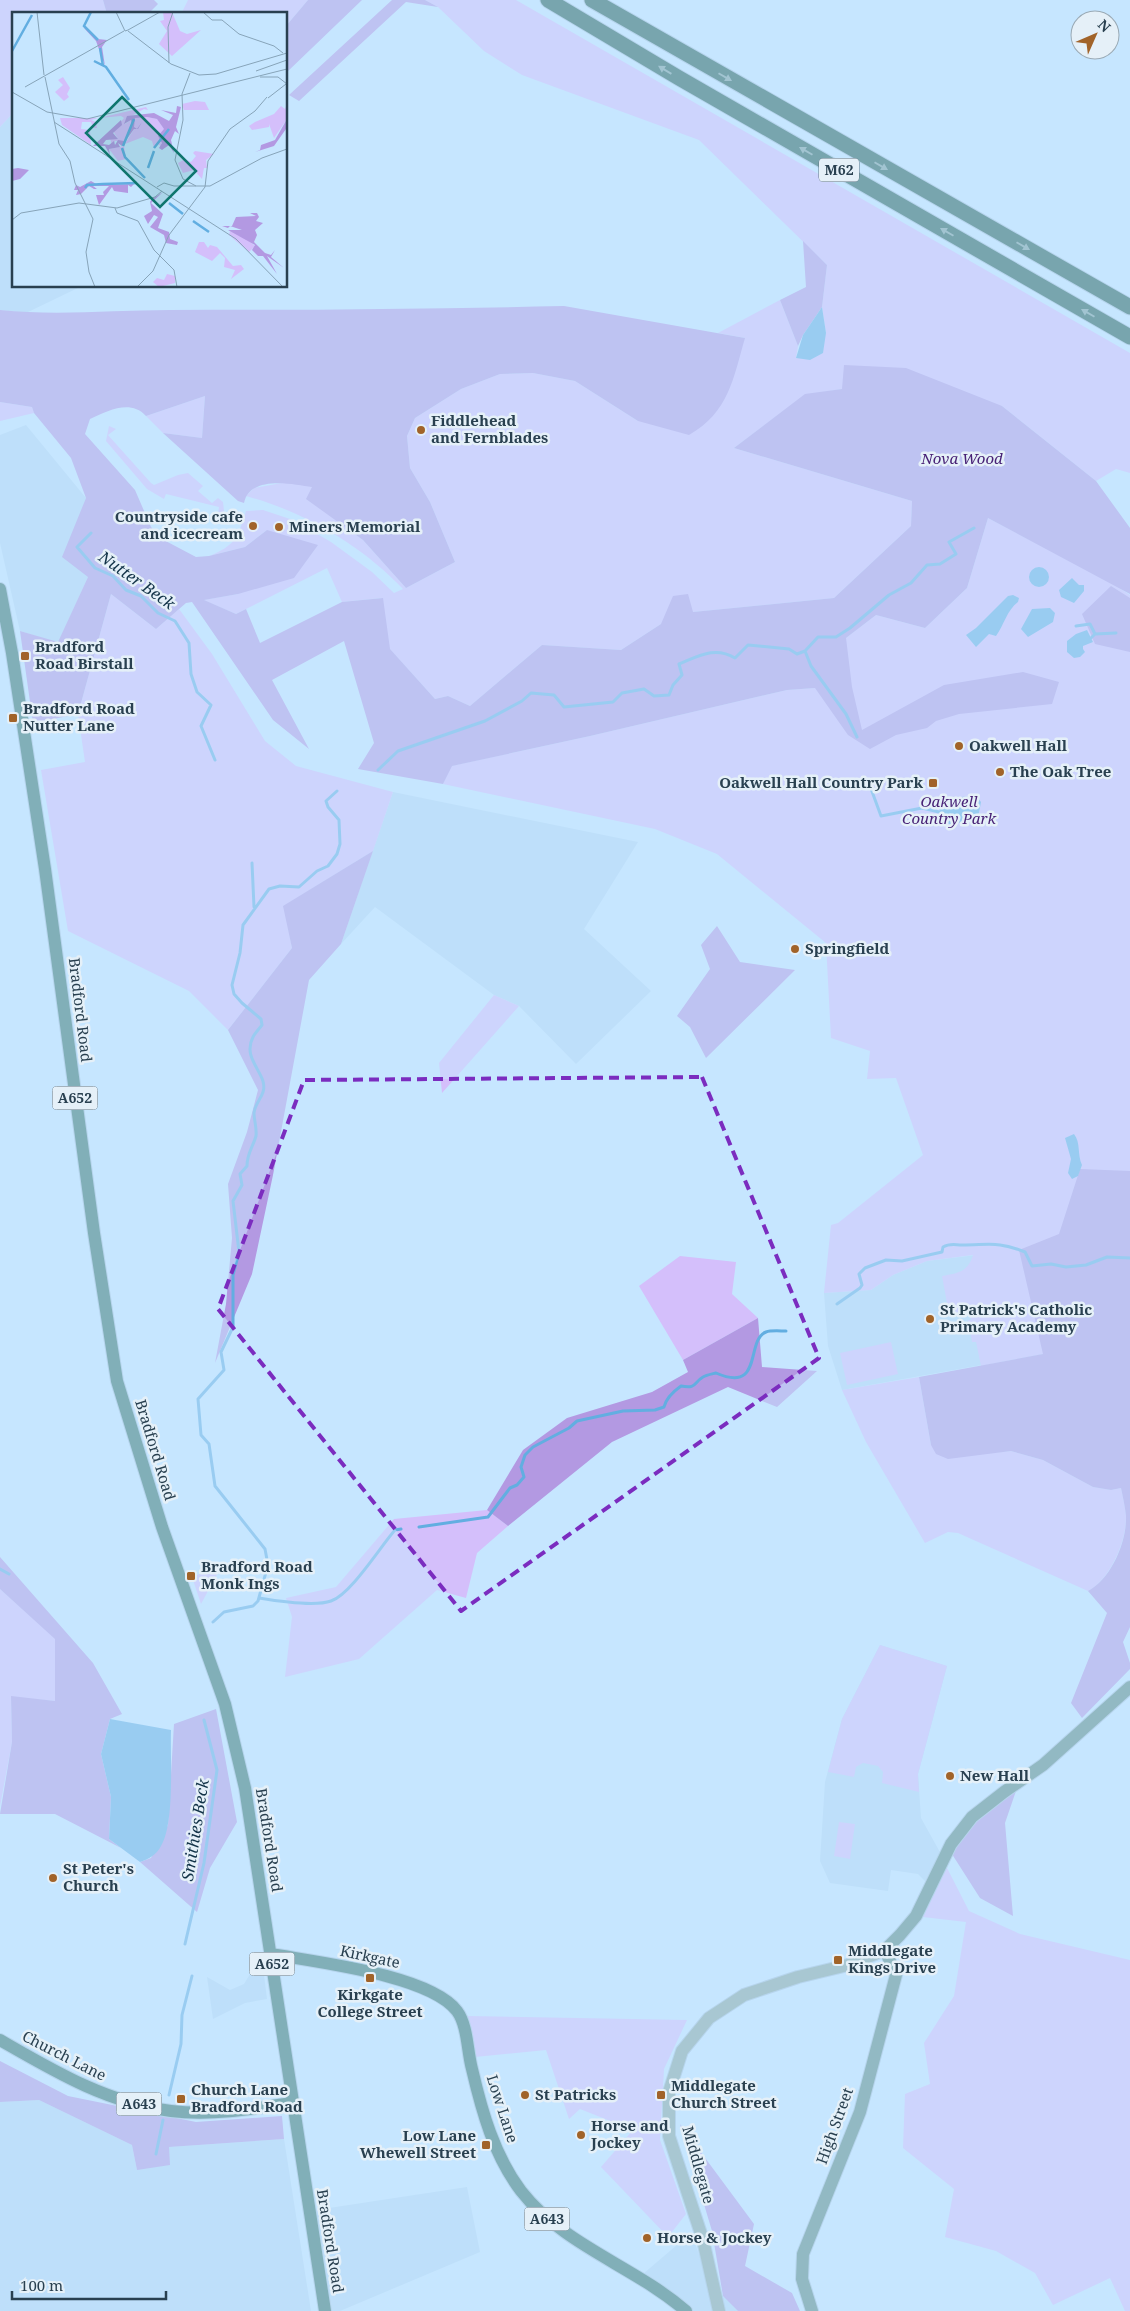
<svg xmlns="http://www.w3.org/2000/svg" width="1130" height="2311" font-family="'Noto Serif',serif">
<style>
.built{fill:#b3d8f3}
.green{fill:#d4bffb}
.forest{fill:#b399e2}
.water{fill:#62aee1}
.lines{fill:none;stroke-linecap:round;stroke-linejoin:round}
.stream{stroke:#62aee1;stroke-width:3}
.tertiary-casing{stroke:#a3c1d8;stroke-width:14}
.secondary-casing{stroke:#a3c1d8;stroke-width:14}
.primary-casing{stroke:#a3c1d8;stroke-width:14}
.motorway-casing{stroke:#a3c1d8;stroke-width:17}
.tertiary{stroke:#83a29b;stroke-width:12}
.secondary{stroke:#53837a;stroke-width:12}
.primary{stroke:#2d6d62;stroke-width:12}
.motorway{stroke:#19574d;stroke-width:15}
.oneway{fill:#759c9a}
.marked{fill:none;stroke:#7b2cbf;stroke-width:4;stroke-dasharray:10 6;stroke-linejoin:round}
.poi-dot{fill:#a16329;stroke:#e5f0f8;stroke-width:2}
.labels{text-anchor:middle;stroke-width:5;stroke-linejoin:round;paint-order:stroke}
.shield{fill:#e5f0f8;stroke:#617582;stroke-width:1}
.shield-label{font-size:14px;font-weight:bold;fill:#294050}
.poi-label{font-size:15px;font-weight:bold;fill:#294050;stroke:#e5f0f8;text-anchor:start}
.park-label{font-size:15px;font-style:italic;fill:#482276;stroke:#e5f0f8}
.street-label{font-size:15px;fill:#294050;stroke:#e5f0f8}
.water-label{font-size:16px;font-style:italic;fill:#123348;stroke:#e5f0f8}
.inset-river{fill:none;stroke:#62aee1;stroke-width:2.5}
.inset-road{fill:none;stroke:#87a4b9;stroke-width:1}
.view{fill:#0f766e;fill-opacity:0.15;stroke:#0f766e;stroke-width:2.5}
.inset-edge{fill:none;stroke:#294050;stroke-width:2.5}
</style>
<rect width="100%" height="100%" fill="#c6e6ff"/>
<path class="built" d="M 14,112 L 14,286 L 82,286 L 26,313 L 0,310 L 0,127 Z
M 26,425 L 86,498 L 78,522 L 88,577 L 58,643 L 20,631 L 0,543 L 0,435 Z
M 393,792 L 638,842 L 584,929 L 651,991 L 576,1064 L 519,1006 L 494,995 L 375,907 L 341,944 Z
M 1019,1250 L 1043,1354 L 842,1390 L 828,1346 L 824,1293 L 871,1290 L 893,1275 L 927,1261 Z
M 880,1645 L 947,1666 L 918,1774 L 921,1818 L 941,1854 L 925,1881 L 918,1874 L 891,1870 L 888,1891 L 830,1883 L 820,1861 L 825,1782 L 842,1719 Z
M 253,1969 L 264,1975 L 267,1999 L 245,2003 L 213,2019 L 207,1977 L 230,1990 L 244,1984 Z
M 39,2100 L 132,2145 L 137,2170 L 169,2147 L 284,2139 L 311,2311 L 0,2311 L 0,2102 Z
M 467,2187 L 480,2252 L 340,2311 L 330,2311 L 316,2210 Z
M 691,2233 L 709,2281 L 738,2311 L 690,2311 L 643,2274 Z"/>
<path class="green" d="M 0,0 L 103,0 L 107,14 L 14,14 L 14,112 L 0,127 Z
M 188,0 L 308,0 L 286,26 L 286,14 L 181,14 Z
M 425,0 L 516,0 L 1130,353 L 1130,473 L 1116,469 L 1096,481 L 1002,406 L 842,389 L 805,395 L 734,448 L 912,501 L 911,526 L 834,598 L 693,612 L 661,624 L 621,650 L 542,645 L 470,706 L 448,696 L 435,699 L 387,646 L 382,598 L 342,602 L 327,568 L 236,614 L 203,600 L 238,594 L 267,530 L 245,547 L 209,556 C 235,546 238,537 246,511 L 263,510 L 293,520 L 331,542 L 372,572 L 394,593 L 403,589 C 361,545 305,512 246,496 L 254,488 L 282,483 L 297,442 L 341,524 L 363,540 L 406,588 L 455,562 L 430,502 L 410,468 L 407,436 L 415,418 L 461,389 L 500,374 L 533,373 L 575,381 L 638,421 L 745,338 L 718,333 L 780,300 L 798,346 L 796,358 L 826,333 L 822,307 L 827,265 L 699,140 L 522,75 L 484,51 L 438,7 Z
M 205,396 L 202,438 L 163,433 L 146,416 Z
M 0,402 L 32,407 L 34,413 L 0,421 Z
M 109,426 L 116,429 L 108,435 L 151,483 L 154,485 L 178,475 L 188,473 L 203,486 L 198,491 L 212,503 L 218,498 L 223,502 L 224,511 L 221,514 L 218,514 L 219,507 L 166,494 L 164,499 L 147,489 L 106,441 Z
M 988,518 L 1112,583 L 1130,595 L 1130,1248 L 1043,1354 L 981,1366 L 976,1342 L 972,1342 L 968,1320 L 971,1320 L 969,1311 L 949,1314 L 942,1276 C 958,1273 968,1272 973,1255 L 927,1261 L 893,1275 L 871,1290 L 824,1293 L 831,1225 L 838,1223 L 923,1155 L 896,1078 L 867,1079 L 870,1051 L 831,1038 L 826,943 L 717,854 L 655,829 L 443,784 L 451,766 L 590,736 L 787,690 L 815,688 L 846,638 L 876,615 L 925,628 L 967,588 Z
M 111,594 L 156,629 L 179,609 L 212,654 L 265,741 L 296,766 L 393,792 L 373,851 L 284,906 L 292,948 L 228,1030 L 189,991 L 68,931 L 41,770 L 85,762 L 78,714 Z
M 494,995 L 519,1006 L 442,1093 L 439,1063 Z
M 680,1256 L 736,1262 L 732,1294 L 758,1318 L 683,1360 L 639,1286 Z
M 891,1342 L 898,1374 L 847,1385 L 840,1353 Z
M 919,1377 L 931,1445 L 988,1453 L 1011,1451 L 1043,1460 L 1093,1487 L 1111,1490 L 1121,1488 C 1123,1497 1125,1506 1126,1516 C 1127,1540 1110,1580 1088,1591 L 958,1533 L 948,1532 L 925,1543 L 866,1442 L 842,1390 Z
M 487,1510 L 508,1526 L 477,1553 L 466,1598 L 437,1590 L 359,1659 L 285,1677 L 292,1617 L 286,1598 L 336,1587 L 394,1519 Z
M 222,1565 L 201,1604 L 192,1577 Z
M 0,1589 L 55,1638 L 55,1701 L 11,1697 L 12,1742 L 0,1806 Z
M 880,1645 L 947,1666 L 918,1774 L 919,1792 L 882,1783 L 883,1772 L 878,1766 L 863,1763 L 856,1767 L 854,1777 L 828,1772 L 842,1719 Z
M 839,1822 L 855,1824 L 850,1859 L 834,1856 Z
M 946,1866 L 969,1911 L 1020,1934 L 1130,1960 L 1130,2311 L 1125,2311 L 1110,2278 L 1053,2305 L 1035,2273 L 996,2251 L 945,2237 L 954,2189 L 903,2148 L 905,2094 L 930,2084 L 924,2043 L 954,1996 L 966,1922 L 923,1917 Z
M 467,2016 L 687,2020 L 664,2069 L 660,2140 L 686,2214 L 668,2237 L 601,2167 L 633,2130 L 580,2109 L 569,2119 L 546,2050 L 475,2057 Z"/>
<path class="forest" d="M 103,0 L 154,0 L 158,4 L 148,14 L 107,14 Z
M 308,0 L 362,0 L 286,73 L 286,26 Z
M 392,0 L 425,0 L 438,7 L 406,2 L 299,101 L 289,95 Z
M 803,241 L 827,265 L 822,307 L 803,335 L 798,346 L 780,300 L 806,287 Z
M 564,306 L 745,338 C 733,379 729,412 689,435 L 638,421 L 575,381 L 533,373 L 500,374 L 461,389 L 415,418 L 407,436 L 410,468 L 430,502 L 455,562 L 406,588 L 363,540 L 306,499 L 312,487 C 292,484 250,475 244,503 L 238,501 L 163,433 L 202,438 L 205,396 L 146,416 C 130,399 108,411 90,419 L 85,434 L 135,490 L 151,527 L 160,538 L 196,557 L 209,556 L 245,547 L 267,530 L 318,545 L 294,578 L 238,594 L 204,600 L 236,614 L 246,609 L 260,643 L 342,602 L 383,598 L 390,649 L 435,699 L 448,696 L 470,706 L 542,645 L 621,650 L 661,624 L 673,596 L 688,594 L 693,612 L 834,598 L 911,526 L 912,501 L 734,448 L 805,394 L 842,389 L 844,365 L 906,368 L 1002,406 L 1096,481 L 1130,528 L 1130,594 L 988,518 L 967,588 L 925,628 L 876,615 L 846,638 L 852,687 L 862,730 L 944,685 L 1023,672 L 1059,682 L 1052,704 L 959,714 L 936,721 L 927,728 L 896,735 L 870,749 L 848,735 L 815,688 L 787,690 L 590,736 L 452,766 L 443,784 L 358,769 L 374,743 L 344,641 L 272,680 L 309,749 L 273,720 L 192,602 L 186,603 L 156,629 L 111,594 L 78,714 L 33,723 L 20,631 L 58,642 L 88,577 L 62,557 L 86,498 L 71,458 L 34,413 L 32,407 L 0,402 L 0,310 C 56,316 114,310 170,310 C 302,310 433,309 564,306 Z
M 1111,586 L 1130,598 L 1130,652 L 1095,644 L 1082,614 Z
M 373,851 L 341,944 L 309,980 L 273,1175 L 252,1274 L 215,1363 L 226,1304 L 232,1238 L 228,1184 L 247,1132 L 258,1090 L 228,1030 L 292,948 L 283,906 Z
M 717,926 L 740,962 L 795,970 L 706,1058 L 690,1027 L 677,1016 L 710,969 L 701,945 Z
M 1080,1169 L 1130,1171 L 1130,1627 L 1123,1642 L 1130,1663 L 1130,1669 L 1082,1718 L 1071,1703 L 1107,1613 L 1088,1591 C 1111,1579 1127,1542 1126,1516 C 1125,1507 1123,1497 1121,1488 L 1111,1490 L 1093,1487 L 1043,1460 L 1011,1451 L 948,1459 L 936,1454 L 931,1445 L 919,1377 L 1043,1354 L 1019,1250 L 1059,1234 Z
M 758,1318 L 762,1367 L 817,1371 L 777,1407 L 728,1387 L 612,1442 L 508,1526 L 487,1510 L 523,1450 L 567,1418 L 652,1392 L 688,1372 L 683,1360 Z
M 0,1557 L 93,1663 L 122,1714 L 110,1719 L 101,1754 L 111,1797 L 109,1839 L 121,1848 L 55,1814 L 0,1814 L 12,1742 L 11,1696 L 55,1701 L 55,1639 L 0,1589 Z
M 216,1709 L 237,1822 L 210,1868 L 197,1912 L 140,1862 L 151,1858 L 168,1825 L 174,1724 Z
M 1017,1788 L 1005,1823 L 1013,1916 L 980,1898 L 950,1851 L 975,1820 Z
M 0,2061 L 68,2096 L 196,2122 L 282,2116 L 284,2139 L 169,2147 L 170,2165 L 137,2170 L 132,2145 L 39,2100 L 0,2102 Z
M 680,2124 L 754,2224 L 745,2266 L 792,2293 L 800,2311 L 738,2311 L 723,2296 L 712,2231 Z"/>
<path class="water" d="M 822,307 L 826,333 L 823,353 L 810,360 L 796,358 L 803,335 Z
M1029 577a10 10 0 1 1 20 0a10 10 0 1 1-20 0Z
M 1072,578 L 1079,585 L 1084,585 L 1084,591 L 1074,603 L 1061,597 L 1059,590 Z
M 1013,595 L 1019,598 L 1018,602 C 1007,610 1004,625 996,636 L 989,634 L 976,647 L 966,635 L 976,628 L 1008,596 Z
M 1050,608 L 1055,613 L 1053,622 L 1028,637 L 1021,629 L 1032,609 Z
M 1087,630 L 1093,642 L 1083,646 L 1083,649 L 1085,652 L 1080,657 L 1074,658 L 1067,652 L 1067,641 L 1076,634 Z
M 976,796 L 981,802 L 979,813 L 971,821 L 949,824 L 941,816 L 939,808 L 946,798 Z
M 1074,1134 C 1081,1143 1077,1154 1082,1165 L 1078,1176 L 1072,1179 L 1068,1173 L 1071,1159 L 1065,1138 Z
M 110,1719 L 171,1730 C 170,1759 175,1823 161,1846 C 156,1855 149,1859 140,1862 L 109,1839 L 111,1797 L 101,1754 Z"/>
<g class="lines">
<path class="stream" d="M 91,533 L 77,547 L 95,568 L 113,576 L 126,590 L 141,596 L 158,613 L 175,621 L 189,643 L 191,674 L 197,692 L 211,705 L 201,726 L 215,760
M 1076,626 L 1090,624 L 1095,634
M 1091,638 L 1095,634 L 1116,633
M 805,651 L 811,666 L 846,714 L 857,737
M 378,770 L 398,751 L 485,721 L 522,701 L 531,693 L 554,695 L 564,707 L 613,702 L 622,693 L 644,689 L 654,696 L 669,695 L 673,685 L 682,675 L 679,664 C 699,656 715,646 735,658 L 748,645 L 789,649 L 797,654 L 805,651 L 818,637 L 836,637 L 850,628 L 889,595 L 911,583 L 927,565 L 940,564 L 956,554 L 949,542 L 974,528
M 870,786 L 881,816 L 922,808 L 939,812
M 252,863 L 254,907
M 837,1304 L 860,1288 L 862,1285 L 859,1274 L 865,1268 L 886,1260 L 902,1261 L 942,1252 L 943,1247 C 950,1243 955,1245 962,1245 C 990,1245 998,1241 1025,1252 L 1032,1266 L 1051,1264 L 1066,1267 L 1086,1265 L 1107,1257 L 1130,1258
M 419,1527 L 488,1517 L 510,1488 L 517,1485 L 524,1477 L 521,1467 L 525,1455 L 533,1447 L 569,1428 L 577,1421 L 623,1411 L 655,1410 L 664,1407 C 666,1398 674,1391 681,1386 C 697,1389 693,1383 703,1377 C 706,1375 712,1374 716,1373 C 764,1394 745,1340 766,1332 C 771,1330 780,1331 786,1331
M 0,1569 L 9,1574
M 259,1598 C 277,1601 314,1607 331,1601 C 351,1594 380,1547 395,1530 L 401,1529
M 213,1622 L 224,1612 L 253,1606 L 258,1601 L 268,1565 L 265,1549 L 215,1486 L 209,1444 L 201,1435 L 198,1399 L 224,1370 L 221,1352 L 233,1327 L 233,1275 L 239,1252 L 233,1201 L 242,1185 L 240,1174 L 247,1166 C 247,1153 253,1147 256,1136 C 257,1128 254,1120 254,1113 C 255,1104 261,1099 263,1092 C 269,1074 241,1060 253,1037 C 255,1033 259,1029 262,1025 L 261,1019 L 242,1003 L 234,994 L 232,985 L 240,953 L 243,925 L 269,889 L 280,886 L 299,887 L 317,871 L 328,866 L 337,854 L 340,844 L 339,820 L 328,807 L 326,801 L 337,791
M 185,1944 L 204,1863 L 217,1770 L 204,1720
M 169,2095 L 181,2044 L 182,2015 L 192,1976
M 156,2154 L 163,2120"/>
<defs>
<path id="tertiary" d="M 719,2311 L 703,2240 L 669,2136 L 669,2092 L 682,2051 L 709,2018 L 744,1995 L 798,1977 L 848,1965 L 885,1950"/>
<path id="secondary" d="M 812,2311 L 802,2279 L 803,2254 L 860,2112 L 896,1975 L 885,1950 L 900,1935 L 916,1916 L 951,1844 L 972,1817 L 1004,1792 L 1043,1765 L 1130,1687"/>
<path id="primary" d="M 0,589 L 12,653 L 45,869 L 94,1233 L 117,1381 L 162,1527 L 225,1704 L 245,1788 L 325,2311
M 271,1954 C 315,1962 430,1975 457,2011 C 468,2026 467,2051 472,2069 C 482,2112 494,2155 521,2191 C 564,2246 634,2266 686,2311
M 0,2040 C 54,2071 107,2103 171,2111 C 211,2116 253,2109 292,2103"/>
<path id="motorway" d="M 548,0 L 679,78 L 1130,337
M 592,0 L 1130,307"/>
</defs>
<use href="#tertiary" class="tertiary-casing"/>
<use href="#secondary" class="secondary-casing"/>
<use href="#primary" class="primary-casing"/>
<use href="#motorway" class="motorway-casing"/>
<use href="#tertiary" class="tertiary"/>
<use href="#secondary" class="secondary"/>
<use href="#primary" class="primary"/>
<use href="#motorway" class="motorway"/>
</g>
<defs><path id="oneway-solid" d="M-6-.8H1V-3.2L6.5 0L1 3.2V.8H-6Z" transform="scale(1.25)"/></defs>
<g class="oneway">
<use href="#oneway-solid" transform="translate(665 70) rotate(-149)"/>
<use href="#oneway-solid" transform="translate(725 77) rotate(30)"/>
<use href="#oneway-solid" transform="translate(806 151) rotate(-150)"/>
<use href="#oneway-solid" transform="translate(881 166) rotate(30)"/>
<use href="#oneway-solid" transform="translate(947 232) rotate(-150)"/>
<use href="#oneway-solid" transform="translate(1023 246) rotate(30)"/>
<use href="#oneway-solid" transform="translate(1088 313) rotate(-150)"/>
</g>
<path d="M0 0H1130V2311H0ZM 702,1077 L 819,1358 L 461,1611 L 218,1309 L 304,1080 Z" fill="#c6e6ff" fill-opacity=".55" fill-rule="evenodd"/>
<path class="marked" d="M 702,1077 L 819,1358 L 461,1611 L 218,1309 L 304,1080 Z"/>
<g class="poi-dot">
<circle cx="421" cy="430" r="5"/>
<circle cx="253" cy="526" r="5"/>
<circle cx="279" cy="527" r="5"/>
<rect x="20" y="651" width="10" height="10" rx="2.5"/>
<rect x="8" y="713" width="10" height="10" rx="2.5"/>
<circle cx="959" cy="746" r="5"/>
<circle cx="1000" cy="772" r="5"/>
<rect x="928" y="778" width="10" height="10" rx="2.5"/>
<circle cx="795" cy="949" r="5"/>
<circle cx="930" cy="1319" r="5"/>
<rect x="186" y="1571" width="10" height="10" rx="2.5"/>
<circle cx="950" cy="1776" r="5"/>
<circle cx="53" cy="1878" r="5"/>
<rect x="833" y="1955" width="10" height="10" rx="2.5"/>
<rect x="365" y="1973" width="10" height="10" rx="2.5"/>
<circle cx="525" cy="2095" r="5"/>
<rect x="656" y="2090" width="10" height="10" rx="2.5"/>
<rect x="176" y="2094" width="10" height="10" rx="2.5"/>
<circle cx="581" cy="2135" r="5"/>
<rect x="481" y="2140" width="10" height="10" rx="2.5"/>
<circle cx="647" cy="2238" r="5"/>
</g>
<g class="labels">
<g class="shield">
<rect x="819" y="158.5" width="40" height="23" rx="4"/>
<rect x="52.5" y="1086.5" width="45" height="23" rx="4"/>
<rect x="249.5" y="1952.5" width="45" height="23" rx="4"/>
<rect x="116.5" y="2092.5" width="45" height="23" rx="4"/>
<rect x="524.5" y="2207.5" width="45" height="23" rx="4"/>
</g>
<g class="shield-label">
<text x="839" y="175">M62</text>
<text x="75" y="1103">A652</text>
<text x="272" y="1969">A652</text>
<text x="139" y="2109">A643</text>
<text x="547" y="2224">A643</text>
</g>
<g class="poi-label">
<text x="431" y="426">Fiddlehead<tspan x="431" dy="17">and Fernblades</tspan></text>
<text x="243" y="522" text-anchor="end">Countryside cafe<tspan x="243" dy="17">and icecream</tspan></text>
<text x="289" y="532">Miners Memorial</text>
<text x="35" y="652">Bradford<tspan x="35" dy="17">Road Birstall</tspan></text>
<text x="23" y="714">Bradford Road<tspan x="23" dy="17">Nutter Lane</tspan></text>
<text x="969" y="751">Oakwell Hall</text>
<text x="1010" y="777">The Oak Tree</text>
<text x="923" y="788" text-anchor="end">Oakwell Hall Country Park</text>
<text x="805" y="954">Springfield</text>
<text x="940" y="1315">St Patrick's Catholic<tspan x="940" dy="17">Primary Academy</tspan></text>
<text x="201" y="1572">Bradford Road<tspan x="201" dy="17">Monk Ings</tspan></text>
<text x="960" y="1781">New Hall</text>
<text x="63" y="1874">St Peter's<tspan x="63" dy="17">Church</tspan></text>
<text x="848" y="1956">Middlegate<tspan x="848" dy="17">Kings Drive</tspan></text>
<text x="370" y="2000" text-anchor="middle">Kirkgate<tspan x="370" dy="17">College Street</tspan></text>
<text x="671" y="2091">Middlegate<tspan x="671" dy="17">Church Street</tspan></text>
<text x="191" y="2095">Church Lane<tspan x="191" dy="17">Bradford Road</tspan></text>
<text x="535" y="2100">St Patricks</text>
<text x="591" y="2131">Horse and<tspan x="591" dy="17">Jockey</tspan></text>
<text x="476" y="2141" text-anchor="end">Low Lane<tspan x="476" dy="17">Whewell Street</tspan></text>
<text x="657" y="2243">Horse &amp; Jockey</text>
</g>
<g class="park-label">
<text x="962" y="464">Nova Wood</text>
<text x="949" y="807">Oakwell<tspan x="949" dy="17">Country Park</tspan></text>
</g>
<g class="street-label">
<text transform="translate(80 1010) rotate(83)" y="5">Bradford Road</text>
<text transform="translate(155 1450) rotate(73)" y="5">Bradford Road</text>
<text transform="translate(269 1840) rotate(81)" y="5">Bradford Road</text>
<text transform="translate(370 1957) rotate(12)" y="5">Kirkgate</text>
<text transform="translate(64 2056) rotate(27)" y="5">Church Lane</text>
<text transform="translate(502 2109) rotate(72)" y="5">Low Lane</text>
<text transform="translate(835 2126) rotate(-70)" y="5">High Street</text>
<text transform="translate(698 2165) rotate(74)" y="5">Middlegate</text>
<text transform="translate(330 2241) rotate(81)" y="5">Bradford Road</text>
</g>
<g class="water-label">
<text transform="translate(137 580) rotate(35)" y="6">Nutter Beck</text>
<text transform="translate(195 1830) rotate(-81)" y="6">Smithies Beck</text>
</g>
</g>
<g transform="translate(12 12)">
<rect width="275" height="275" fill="#c6e6ff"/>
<path d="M 151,0 L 160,0 L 168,19 L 175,22 L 189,18 L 160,44 L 147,32 L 155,19 L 148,9 L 152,8 ZM 51,65 L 58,76 L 55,82 L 57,85 L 52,89 L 43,80 L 51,73 L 46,68 ZM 183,89 L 193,90 L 197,98 L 172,98 L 170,92 ZM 275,92 L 275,107 L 262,126 L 257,112 L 257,115 L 240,118 L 237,114 L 243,110 L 262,102 L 269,94 L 273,97 ZM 134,95 L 136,98 L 132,97 L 114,107 L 113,112 L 119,108 L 120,114 L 112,129 L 103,129 L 100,134 L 98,126 L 106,127 L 101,119 L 112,106 L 109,104 L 87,106 ZM 130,104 L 145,107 L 153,118 L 149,134 L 144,131 L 142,136 L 140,129 L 131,125 L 113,132 L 122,117 L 122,106 ZM 48,106 L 86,106 L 79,108 L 84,110 L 85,116 L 81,116 L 79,110 L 70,110 L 69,117 L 78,118 L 79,133 L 50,113 ZM 112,134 L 114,147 L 106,149 L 97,137 ZM 183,139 L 202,142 L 194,148 L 195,156 L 192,156 L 190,167 L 182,158 L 171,161 L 166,151 L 173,147 L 179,150 L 184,144 L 181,141 ZM 218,219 L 231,224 L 243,234 L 237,240 L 217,223 ZM 187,230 L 192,230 L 196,236 L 198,233 L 205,235 L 221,254 L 229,253 L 232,257 L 219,267 L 223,258 L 212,255 L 213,246 L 208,241 L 200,249 L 183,240 ZM 155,262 L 163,264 L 163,271 L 147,275 L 141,270 L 145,266 L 152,268 Z" fill="#d4bffb"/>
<path d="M 71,15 L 86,27 L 95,28 L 90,35 L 93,54 L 84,29 ZM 165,94 L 169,95 L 164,115 L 167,122 L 163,119 L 159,128 L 162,141 L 157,133 L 150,138 L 147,136 L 150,131 L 146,124 L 152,117 L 145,107 L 135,105 L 123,106 L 122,115 L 125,117 L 130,110 L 126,117 L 122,117 L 110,134 L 106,131 L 108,135 L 97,137 L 98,143 L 93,134 L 81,134 L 109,108 L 110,113 L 101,121 L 106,127 L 94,128 L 91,132 L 97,133 L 102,129 L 103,133 L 106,128 L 112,129 L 120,114 L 119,108 L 112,112 L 115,104 L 142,101 L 157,109 L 161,103 L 149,98 L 164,101 ZM 275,107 L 274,117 L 262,134 L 243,140 L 248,138 L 249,133 L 263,128 ZM 6,156 L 17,158 L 8,167 L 0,169 L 0,157 ZM 79,169 L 86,173 L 122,172 L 119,175 L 116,173 L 116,181 L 102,179 L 100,175 L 87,193 L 84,183 L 92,183 L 91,180 L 97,174 L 81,174 L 85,177 L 82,177 L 77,174 L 69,182 L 64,183 L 66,178 L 62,178 L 64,173 L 68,175 ZM 151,180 L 139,191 L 151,202 L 146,216 L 157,220 L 158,227 L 166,230 L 165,233 L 154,231 L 152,223 L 138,215 L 146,205 L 142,203 L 136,212 L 132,204 L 140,199 L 138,190 L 140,187 ZM 238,201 L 245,201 L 247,205 L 244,209 L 251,211 L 243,218 L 245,223 L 242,230 L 253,241 L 259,243 L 263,238 L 259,245 L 272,256 L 255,244 L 265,262 L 251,244 L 246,244 L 240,238 L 243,233 L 216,218 L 230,218 L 218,214 L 216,216 L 210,214 L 220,214 L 224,205 L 244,204 Z" fill="#b399e2"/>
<path class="inset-river" d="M 79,0 L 72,14 L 86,28M 88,36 L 91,54M 0,39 L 20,3M 82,49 L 94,55 L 117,88M 111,134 L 122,107M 110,136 L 113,145 L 133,166M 142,136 L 157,117M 136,156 L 142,139M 91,172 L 125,171M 73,176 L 75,173 L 91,172M 157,191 L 171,202M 181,209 L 197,220"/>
<path class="inset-road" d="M 25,0 L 32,63M 104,0 L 113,19 L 116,18M 191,0 L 200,8 L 210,8 L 227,22 L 262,34 L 271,41M 116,18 L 148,0M 116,19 L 159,52 L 187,63 L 204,62 L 275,41M 157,51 L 156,15 L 161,0M 244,59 L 275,48M 178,61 L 170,82 L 171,108 L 163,148 L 171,167 L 184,174M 33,65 L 47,132 L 58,149 L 63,171 L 81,207 L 74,240 L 77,260 L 83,275M 248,65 L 266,65 L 275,72M 13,75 L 112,19M 0,80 L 35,100 L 75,107 L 275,57M 256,86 L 274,72M 42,110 L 224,227 L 271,275M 145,175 L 152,171 L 162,174 L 198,174 L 250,146 L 275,137M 103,196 L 105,201 L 126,209 L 142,238 L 162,258 L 165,275M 0,208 L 9,201 L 67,191 L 105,196 L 143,185 L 150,179M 125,275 L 141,259 L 157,223 L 193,175 L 196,149 L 218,117 L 243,99 L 255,85"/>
<path class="view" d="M 110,85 L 184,159 L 148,195 L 74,121 Z"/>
<rect width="275" height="275" class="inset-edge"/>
</g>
<g transform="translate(1095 35) rotate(45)"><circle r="24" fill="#e5f0f8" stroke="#9aaab5"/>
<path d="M0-4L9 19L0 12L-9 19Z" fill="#a16329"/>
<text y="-8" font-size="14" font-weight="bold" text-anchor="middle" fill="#294050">N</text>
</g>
<path d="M12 2291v8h154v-8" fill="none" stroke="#294050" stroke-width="2.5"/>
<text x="20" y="2291" font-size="15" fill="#294050" stroke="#e5f0f8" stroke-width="4" paint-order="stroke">100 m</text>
</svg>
